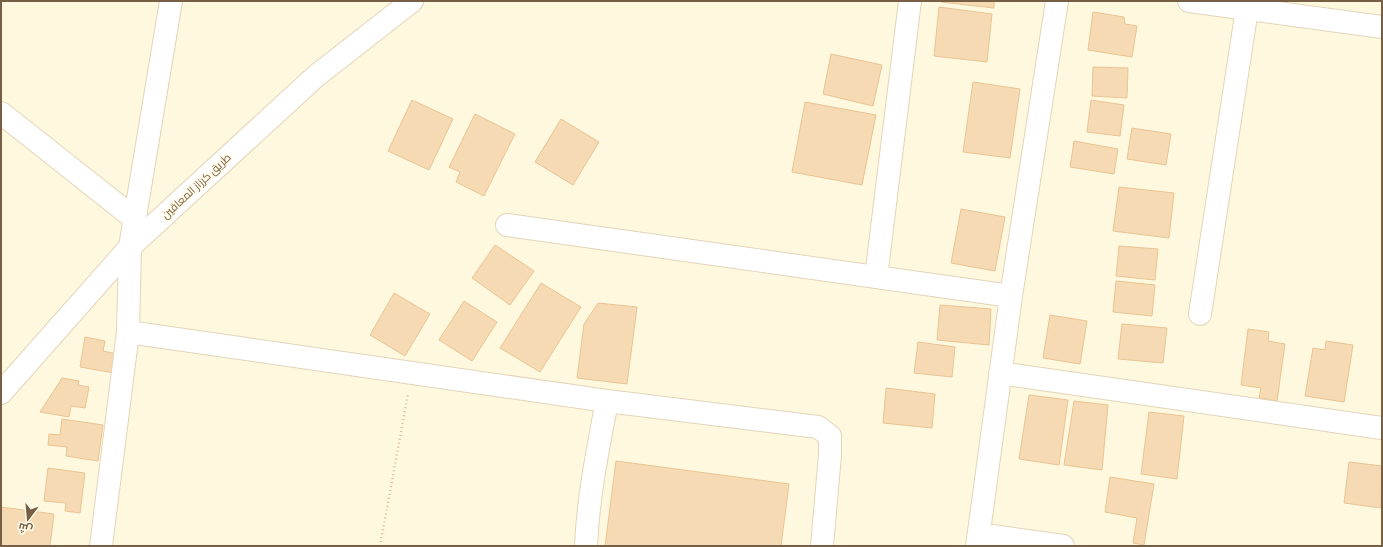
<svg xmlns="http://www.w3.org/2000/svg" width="1383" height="547" font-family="'PT Sans Narrow',Cairo,sans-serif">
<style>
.building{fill:#f6dab4;stroke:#eac493}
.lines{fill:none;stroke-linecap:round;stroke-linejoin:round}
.minor-casing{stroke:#e3d4ba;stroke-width:24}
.tertiary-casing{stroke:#e3d4ba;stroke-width:24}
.path{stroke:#dabd97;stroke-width:2.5;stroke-dasharray:1 3;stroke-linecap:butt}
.minor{stroke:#fff;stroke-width:22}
.tertiary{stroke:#fff;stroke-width:22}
.labels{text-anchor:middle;stroke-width:3;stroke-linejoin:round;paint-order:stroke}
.street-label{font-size:11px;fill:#765f44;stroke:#fffae7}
</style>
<rect width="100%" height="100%" fill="#fef8de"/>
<path class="building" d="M 941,1 L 994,1 L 994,8 L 941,2 Z
M 939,7 L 992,14 L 987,62 L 934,56 Z
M 1093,12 L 1124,17 L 1125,24 L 1137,26 L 1132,57 L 1088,50 Z
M 831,54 L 882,65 L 873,106 L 823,94 Z
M 1093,67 L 1128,68 L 1127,98 L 1092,96 Z
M 973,82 L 1020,89 L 1010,158 L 963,152 Z
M 412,100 L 453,119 L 429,170 L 388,151 Z
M 1091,100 L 1124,105 L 1120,136 L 1087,132 Z
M 805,102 L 876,115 L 862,185 L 792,172 Z
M 475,114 L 515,134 L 484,196 L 456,182 L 460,172 L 449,167 Z
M 561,119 L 599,142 L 573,185 L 535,162 Z
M 1132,128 L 1171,134 L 1166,165 L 1127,159 Z
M 1074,141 L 1118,149 L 1114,174 L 1070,167 Z
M 1119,187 L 1174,193 L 1169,238 L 1113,231 Z
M 961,209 L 1005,217 L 995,271 L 951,263 Z
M 495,245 L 534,271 L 510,305 L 472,278 Z
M 1119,246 L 1158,249 L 1155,280 L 1116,276 Z
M 1116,281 L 1155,285 L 1152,316 L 1113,312 Z
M 541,283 L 581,307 L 540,372 L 500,348 Z
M 394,293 L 430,314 L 405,356 L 370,335 Z
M 464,301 L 497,322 L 472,361 L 439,340 Z
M 598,303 L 637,307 L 627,384 L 577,378 L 584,324 Z
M 940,305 L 991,309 L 989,345 L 937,340 Z
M 1050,315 L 1087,321 L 1080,364 L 1043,358 Z
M 1122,324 L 1167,328 L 1163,363 L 1118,359 Z
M 1248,329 L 1269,332 L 1268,341 L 1285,344 L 1277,401 L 1259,398 L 1261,388 L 1241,385 Z
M 85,337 L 105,341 L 103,351 L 117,354 L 114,373 L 80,367 Z
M 1326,341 L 1353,345 L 1344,402 L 1305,396 L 1313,348 L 1325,350 Z
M 918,342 L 955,347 L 952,377 L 914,373 Z
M 62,378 L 79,381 L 78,385 L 89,387 L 85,408 L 71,406 L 69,417 L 40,412 Z
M 886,388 L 935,394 L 932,428 L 883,423 Z
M 1029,395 L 1068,400 L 1059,465 L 1019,459 Z
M 1074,401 L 1108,405 L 1102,470 L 1064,465 Z
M 1149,412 L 1184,416 L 1177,479 L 1141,474 Z
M 62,419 L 103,425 L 98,461 L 66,456 L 67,447 L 48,445 L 49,434 L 60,435 Z
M 616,461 L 789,484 L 781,546 L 605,546 Z
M 1349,462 L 1382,466 L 1381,508 L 1344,503 Z
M 48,468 L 85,473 L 80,513 L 65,511 L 66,503 L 44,501 Z
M 1110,477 L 1154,484 L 1144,545 L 1133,543 L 1137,518 L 1105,512 Z
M 1,507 L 54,514 L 50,546 L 1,546 Z"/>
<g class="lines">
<defs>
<path id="minor" d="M 171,1 L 130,247 L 128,332 L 607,401 C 598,449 588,497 586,546
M 1189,1 L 1382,27
M 1,113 L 135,219
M 507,225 L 1011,296
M 876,277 L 910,1
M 1200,314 L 1247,9
M 1000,373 L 1382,428
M 607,401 L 818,427 L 830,436 L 830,455 L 822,546
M 979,534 L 1063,546
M 101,546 L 128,332
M 977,546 L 1011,296 L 1057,1"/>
<path id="tertiary" d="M 1,393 L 130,247 L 316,76 L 412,1"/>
</defs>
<use href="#minor" class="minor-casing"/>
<use href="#tertiary" class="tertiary-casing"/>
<path class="path" d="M 380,546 L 408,394"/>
<use href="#minor" class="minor"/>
<use href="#tertiary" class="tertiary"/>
</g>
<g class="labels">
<g class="street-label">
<text transform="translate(196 186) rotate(-43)" y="4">طريق كرزاز المعاقين</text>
</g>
</g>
<rect width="1383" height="547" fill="none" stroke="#765f44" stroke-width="4"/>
<g transform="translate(28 519) rotate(196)" stroke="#fffae7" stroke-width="3" paint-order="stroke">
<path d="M0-3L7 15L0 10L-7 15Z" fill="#765f44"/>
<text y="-6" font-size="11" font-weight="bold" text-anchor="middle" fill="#765f44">ش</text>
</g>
</svg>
